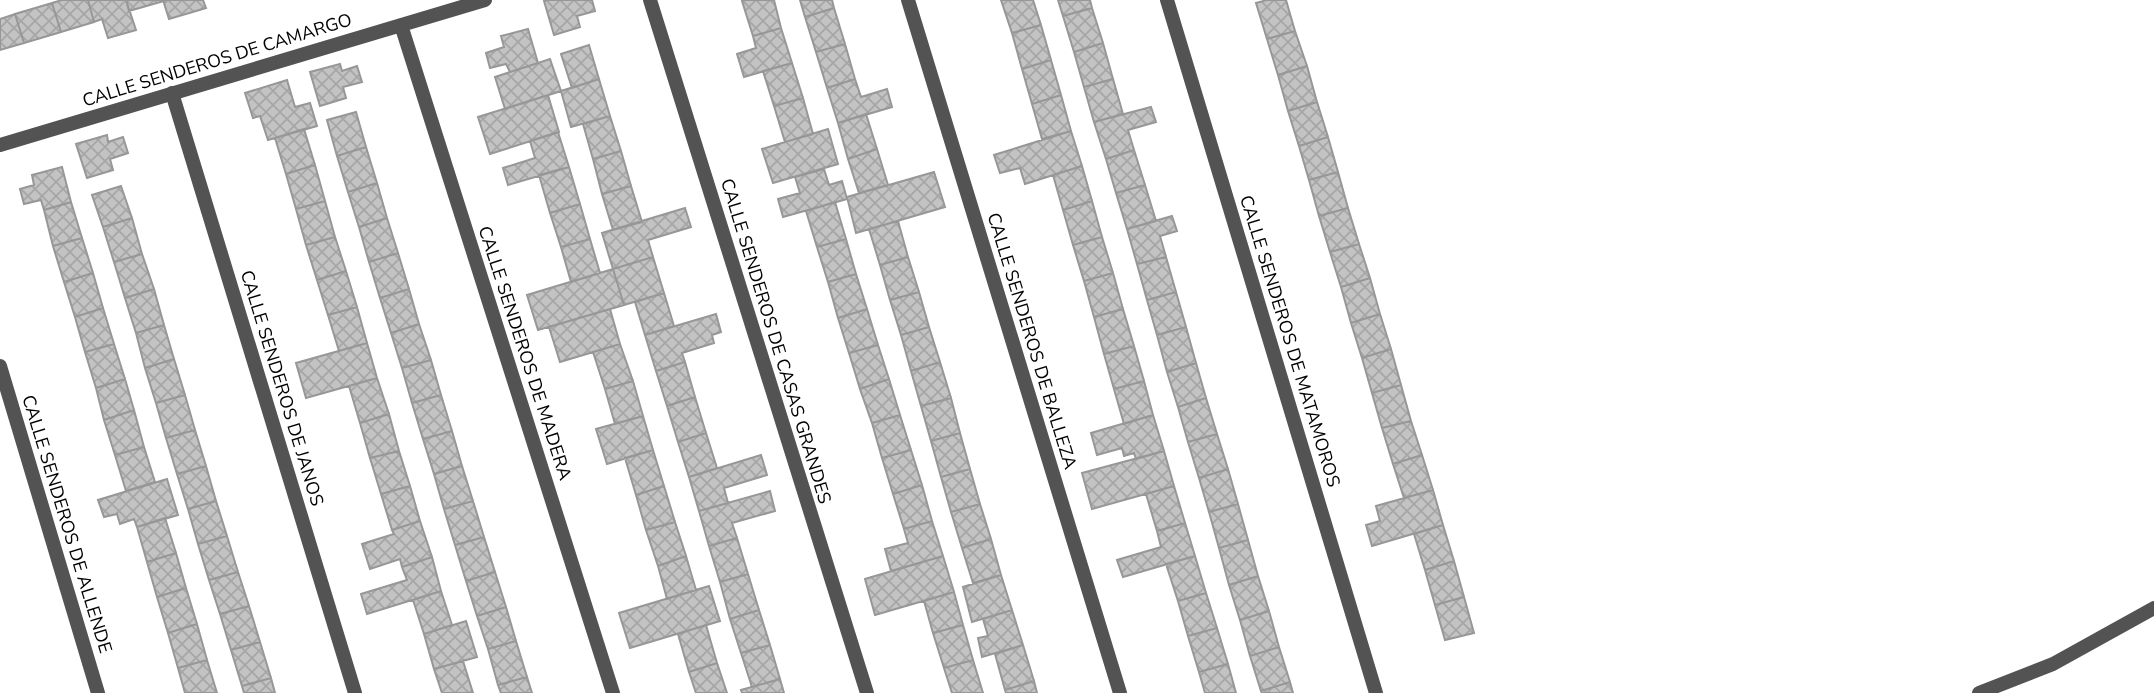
<svg xmlns="http://www.w3.org/2000/svg" width="2154" height="693" font-family="'Nunito Sans',sans-serif">
<style>
.building{fill:url(#building-cross-hatch);stroke:#979797;stroke-width:2}
.lines{fill:none;stroke-linecap:round;stroke-linejoin:round}
.minor{stroke:#535353;stroke-width:14}
.labels{text-anchor:middle;stroke-width:5;stroke-linejoin:round;paint-order:stroke}
.street-label{font-size:18px;fill:#000;stroke:#fff}
</style>
<defs>
<pattern id="building-cross-hatch" width="8" height="8" patternUnits="userSpaceOnUse" patternTransform="scale(1.75)"><rect width="8" height="8" fill="#c3c3c3"/><path d="M0 0l8 8M0 8l8-8" fill="none" stroke="#a6a6a6"/></pattern>
</defs>
<rect width="100%" height="100%" fill="#fff"/>
<path class="building" d="M 62,0 L 88,0 L 94,22 L 61,32 L 52,3 Z
M 88,0 L 126,0 L 136,30 L 108,38 L 102,19 L 94,22 Z
M 126,0 L 163,0 L 164,1 L 129,11 Z
M 163,0 L 203,0 L 206,8 L 169,19 Z
M 548,0 L 592,0 L 595,11 L 577,16 L 580,27 L 554,35 L 544,1 Z
M 746,0 L 774,0 L 781,28 L 753,36 L 742,1 Z
M 800,0 L 832,0 L 834,8 L 805,17 Z
M 1001,0 L 1033,0 L 1041,25 L 1012,33 Z
M 1058,0 L 1090,0 L 1092,8 L 1063,16 Z
M 1267,0 L 1286,0 L 1295,31 L 1267,39 L 1256,3 Z
M 52,3 L 61,32 L 24,43 L 15,14 Z
M 834,8 L 845,44 L 816,52 L 805,17 Z
M 1092,8 L 1103,43 L 1074,52 L 1063,16 Z
M 15,14 L 24,43 L 0,50 L 0,19 Z
M 1041,25 L 1051,60 L 1022,69 L 1012,33 Z
M 781,28 L 792,63 L 744,77 L 737,54 L 756,48 L 753,36 Z
M 528,29 L 538,63 L 510,72 L 506,64 L 490,68 L 486,53 L 504,47 L 501,36 Z
M 1295,31 L 1307,66 L 1278,75 L 1267,39 Z
M 1103,43 L 1113,79 L 1084,87 L 1074,52 Z
M 845,44 L 855,79 L 827,88 L 816,52 Z
M 589,45 L 599,79 L 572,88 L 561,54 Z
M 550,59 L 561,91 L 505,109 L 495,77 Z
M 1051,60 L 1061,95 L 1032,104 L 1022,69 Z
M 792,63 L 803,98 L 774,106 L 763,71 Z
M 340,64 L 342,71 L 357,66 L 362,82 L 343,87 L 346,98 L 320,106 L 310,72 Z
M 1307,66 L 1317,102 L 1288,111 L 1278,75 Z
M 599,79 L 610,116 L 571,127 L 561,91 Z
M 855,79 L 861,97 L 887,89 L 892,107 L 838,123 L 827,88 Z
M 1113,79 L 1123,114 L 1094,122 L 1084,87 Z
M 287,80 L 295,107 L 310,103 L 317,126 L 268,140 L 260,116 L 253,118 L 245,93 Z
M 548,95 L 559,132 L 490,154 L 478,117 Z
M 1061,95 L 1071,131 L 1042,139 L 1032,104 Z
M 803,98 L 813,134 L 785,142 L 774,106 Z
M 1317,102 L 1328,137 L 1299,146 L 1288,111 Z
M 1151,107 L 1156,122 L 1128,130 L 1134,150 L 1106,159 L 1094,122 Z
M 356,112 L 366,147 L 337,156 L 327,120 Z
M 866,114 L 877,149 L 848,159 L 838,123 Z
M 610,116 L 621,151 L 593,159 L 583,124 Z
M 304,129 L 315,165 L 286,174 L 275,138 Z
M 828,129 L 838,164 L 773,183 L 762,149 Z
M 1071,131 L 1082,166 L 1025,184 L 1020,168 L 1000,173 L 994,155 Z
M 558,132 L 569,167 L 508,185 L 503,168 L 535,158 L 530,141 Z
M 107,135 L 108,142 L 123,137 L 128,153 L 110,159 L 113,170 L 87,178 L 76,144 Z
M 1328,137 L 1338,172 L 1309,180 L 1299,146 Z
M 366,147 L 377,183 L 348,192 L 337,156 Z
M 877,149 L 888,185 L 859,193 L 848,159 Z
M 1134,150 L 1145,185 L 1116,193 L 1106,159 Z
M 621,151 L 631,186 L 602,194 L 593,159 Z
M 315,165 L 325,201 L 296,209 L 286,174 Z
M 1082,166 L 1092,201 L 1063,210 L 1053,175 Z
M 62,167 L 71,202 L 44,210 L 41,200 L 24,204 L 20,189 L 34,185 L 32,175 Z
M 569,167 L 580,204 L 550,213 L 539,175 Z
M 824,169 L 829,185 L 842,181 L 847,199 L 783,217 L 778,199 L 800,193 L 795,177 Z
M 934,172 L 945,207 L 856,233 L 847,197 Z
M 1338,172 L 1348,208 L 1319,216 L 1309,180 Z
M 377,183 L 387,218 L 359,227 L 348,192 Z
M 1145,185 L 1156,221 L 1127,229 L 1116,193 Z
M 121,186 L 132,218 L 103,227 L 92,195 Z
M 631,186 L 642,222 L 613,230 L 602,194 Z
M 325,201 L 335,237 L 306,245 L 296,209 Z
M 1092,201 L 1102,237 L 1073,245 L 1063,210 Z
M 71,202 L 82,238 L 53,246 L 44,210 Z
M 835,202 L 846,239 L 817,247 L 806,211 Z
M 580,204 L 590,239 L 561,247 L 550,213 Z
M 685,208 L 691,227 L 648,240 L 653,257 L 613,269 L 602,233 Z
M 1348,208 L 1359,244 L 1330,252 L 1319,216 Z
M 1172,216 L 1177,231 L 1160,236 L 1166,257 L 1137,264 L 1127,229 Z
M 132,218 L 142,254 L 114,262 L 103,227 Z
M 387,218 L 398,253 L 369,262 L 359,227 Z
M 898,221 L 908,257 L 880,265 L 869,229 Z
M 335,237 L 346,271 L 317,280 L 306,245 Z
M 1102,237 L 1113,273 L 1084,281 L 1073,245 Z
M 82,238 L 93,273 L 64,282 L 53,246 Z
M 590,239 L 600,273 L 571,282 L 561,247 Z
M 846,239 L 856,274 L 828,282 L 817,247 Z
M 1359,244 L 1370,278 L 1341,287 L 1330,252 Z
M 398,253 L 409,289 L 380,298 L 369,262 Z
M 142,254 L 154,289 L 125,298 L 114,262 Z
M 653,257 L 664,293 L 624,305 L 613,269 Z
M 908,257 L 919,292 L 890,300 L 880,265 Z
M 1166,257 L 1176,292 L 1147,300 L 1137,264 Z
M 613,269 L 624,305 L 538,330 L 527,295 Z
M 346,271 L 357,307 L 328,315 L 317,280 Z
M 93,273 L 103,308 L 75,317 L 64,282 Z
M 1113,273 L 1123,309 L 1094,317 L 1084,281 Z
M 856,274 L 867,309 L 838,318 L 828,282 Z
M 1370,278 L 1380,314 L 1351,323 L 1341,287 Z
M 154,289 L 164,325 L 136,333 L 125,298 Z
M 409,289 L 419,324 L 391,333 L 380,298 Z
M 919,292 L 929,327 L 901,335 L 890,300 Z
M 1176,292 L 1186,327 L 1157,335 L 1147,300 Z
M 664,293 L 674,326 L 645,335 L 635,302 Z
M 357,307 L 367,343 L 339,351 L 328,315 Z
M 103,308 L 114,344 L 85,352 L 75,317 Z
M 610,309 L 620,344 L 560,362 L 549,327 Z
M 867,309 L 878,345 L 849,353 L 838,318 Z
M 1123,309 L 1134,346 L 1104,354 L 1094,317 Z
M 716,314 L 721,332 L 712,335 L 714,343 L 682,353 L 685,362 L 656,371 L 645,335 Z
M 1380,314 L 1391,349 L 1362,358 L 1351,323 Z
M 419,324 L 431,360 L 402,368 L 391,333 Z
M 164,325 L 174,359 L 145,368 L 136,333 Z
M 929,327 L 940,362 L 911,371 L 901,335 Z
M 1186,327 L 1196,363 L 1167,372 L 1157,335 Z
M 367,343 L 377,378 L 306,398 L 296,363 Z
M 114,344 L 125,379 L 96,388 L 85,352 Z
M 620,344 L 633,381 L 605,389 L 593,352 Z
M 878,345 L 889,379 L 860,389 L 849,353 Z
M 1134,346 L 1144,381 L 1114,389 L 1104,354 Z
M 1391,349 L 1401,385 L 1372,393 L 1362,358 Z
M 174,359 L 185,395 L 156,403 L 145,368 Z
M 431,360 L 441,395 L 412,403 L 402,368 Z
M 685,362 L 695,397 L 667,406 L 656,371 Z
M 940,362 L 951,398 L 921,406 L 911,371 Z
M 1196,363 L 1206,398 L 1178,407 L 1167,372 Z
M 377,378 L 389,414 L 360,423 L 349,386 Z
M 125,379 L 134,410 L 104,420 L 96,388 Z
M 889,379 L 900,415 L 872,423 L 860,389 Z
M 633,381 L 643,416 L 615,424 L 605,389 Z
M 1144,381 L 1153,415 L 1124,424 L 1114,389 Z
M 1401,385 L 1411,421 L 1382,428 L 1372,393 Z
M 185,395 L 195,430 L 166,438 L 156,403 Z
M 441,395 L 452,431 L 423,439 L 412,403 Z
M 695,397 L 706,433 L 678,442 L 667,406 Z
M 951,398 L 960,433 L 931,441 L 921,406 Z
M 1206,398 L 1217,434 L 1188,442 L 1178,407 Z
M 134,410 L 144,447 L 115,455 L 104,420 Z
M 389,414 L 399,451 L 370,458 L 360,423 Z
M 900,415 L 911,450 L 882,458 L 872,423 Z
M 1153,415 L 1164,451 L 1136,459 L 1134,453 L 1124,456 L 1122,448 L 1097,455 L 1091,433 Z
M 643,416 L 653,450 L 607,464 L 596,429 Z
M 1411,421 L 1422,455 L 1393,464 L 1382,428 Z
M 195,430 L 206,466 L 177,474 L 166,438 Z
M 452,431 L 462,466 L 434,474 L 423,439 Z
M 706,433 L 717,468 L 689,477 L 678,442 Z
M 960,433 L 970,469 L 941,477 L 931,441 Z
M 1217,434 L 1228,469 L 1199,478 L 1188,442 Z
M 144,447 L 155,482 L 126,491 L 115,455 Z
M 653,450 L 664,486 L 636,495 L 625,458 Z
M 911,450 L 922,485 L 893,494 L 882,458 Z
M 399,451 L 410,486 L 381,494 L 370,458 Z
M 1164,451 L 1174,486 L 1092,509 L 1082,473 Z
M 761,455 L 767,475 L 724,488 L 728,503 L 699,511 L 689,477 Z
M 1422,455 L 1433,490 L 1404,498 L 1393,464 Z
M 206,466 L 216,501 L 188,509 L 177,474 Z
M 462,466 L 473,501 L 444,509 L 434,474 Z
M 970,469 L 980,504 L 951,512 L 941,477 Z
M 1228,469 L 1238,504 L 1209,512 L 1199,478 Z
M 167,479 L 178,515 L 137,527 L 134,519 L 120,524 L 117,514 L 104,517 L 98,500 Z
M 922,485 L 932,521 L 904,529 L 893,494 Z
M 410,486 L 420,521 L 392,530 L 381,494 Z
M 664,486 L 675,522 L 646,530 L 636,495 Z
M 1174,486 L 1185,523 L 1157,531 L 1146,494 Z
M 1433,490 L 1443,525 L 1372,546 L 1366,525 L 1380,521 L 1376,506 Z
M 770,491 L 775,511 L 732,523 L 737,538 L 709,546 L 699,511 Z
M 216,501 L 227,536 L 198,544 L 188,509 Z
M 473,501 L 484,537 L 455,545 L 444,509 Z
M 980,504 L 991,539 L 962,548 L 951,512 Z
M 1238,504 L 1248,540 L 1219,548 L 1209,512 Z
M 165,518 L 176,553 L 147,562 L 137,527 Z
M 420,521 L 432,557 L 402,567 L 400,559 L 370,569 L 362,544 L 394,534 L 392,530 Z
M 932,521 L 943,556 L 891,571 L 885,549 L 908,543 L 904,529 Z
M 675,522 L 686,556 L 658,566 L 646,530 Z
M 1185,523 L 1195,556 L 1123,577 L 1117,560 L 1161,547 L 1157,531 Z
M 1443,525 L 1454,561 L 1425,570 L 1414,534 Z
M 227,536 L 238,572 L 209,580 L 198,544 Z
M 484,537 L 495,572 L 466,581 L 455,545 Z
M 737,538 L 748,574 L 720,582 L 709,546 Z
M 991,539 L 1001,575 L 973,583 L 962,548 Z
M 1248,540 L 1258,576 L 1229,585 L 1219,548 Z
M 176,553 L 186,588 L 157,597 L 147,562 Z
M 686,556 L 696,590 L 667,599 L 658,566 Z
M 943,556 L 954,592 L 875,615 L 865,579 Z
M 1195,556 L 1206,593 L 1178,601 L 1166,564 Z
M 432,557 L 441,591 L 367,614 L 361,594 L 407,580 L 402,567 Z
M 1454,561 L 1464,597 L 1435,605 L 1425,570 Z
M 238,572 L 249,606 L 220,614 L 209,580 Z
M 495,572 L 506,607 L 477,616 L 466,581 Z
M 748,574 L 759,610 L 730,619 L 720,582 Z
M 1001,575 L 1012,610 L 972,622 L 963,587 Z
M 1258,576 L 1269,611 L 1240,620 L 1229,585 Z
M 709,586 L 720,621 L 630,648 L 619,613 Z
M 186,588 L 197,624 L 168,633 L 157,597 Z
M 441,591 L 452,625 L 424,634 L 413,600 Z
M 954,592 L 963,625 L 933,633 L 924,601 Z
M 1206,593 L 1217,628 L 1188,636 L 1178,601 Z
M 1464,597 L 1474,633 L 1445,640 L 1435,605 Z
M 249,606 L 260,642 L 231,650 L 220,614 Z
M 506,607 L 516,641 L 488,649 L 477,616 Z
M 759,610 L 770,645 L 741,653 L 730,619 Z
M 1012,610 L 1023,645 L 982,657 L 978,638 L 988,636 L 983,619 Z
M 1269,611 L 1279,647 L 1250,656 L 1240,620 Z
M 466,621 L 477,657 L 434,669 L 424,634 Z
M 197,624 L 207,660 L 178,668 L 168,633 Z
M 706,625 L 717,663 L 689,672 L 678,634 Z
M 963,625 L 973,660 L 944,668 L 933,633 Z
M 1217,628 L 1228,664 L 1199,672 L 1188,636 Z
M 516,641 L 527,677 L 498,685 L 488,649 Z
M 260,642 L 271,678 L 242,686 L 231,650 Z
M 770,645 L 780,679 L 752,687 L 741,653 Z
M 1023,645 L 1034,681 L 1005,690 L 995,654 Z
M 1279,647 L 1290,682 L 1261,691 L 1250,656 Z
M 207,660 L 217,693 L 185,693 L 178,668 Z
M 973,660 L 983,693 L 952,693 L 944,668 Z
M 463,661 L 473,693 L 442,693 L 434,669 Z
M 717,663 L 727,693 L 696,693 L 689,672 Z
M 1228,664 L 1236,693 L 1205,693 L 1199,672 Z
M 527,677 L 532,693 L 501,693 L 498,685 Z
M 271,678 L 275,693 L 244,693 L 242,686 Z
M 780,679 L 784,693 L 742,693 L 741,690 Z
M 1034,681 L 1037,693 L 1006,693 L 1005,690 Z
M 1290,682 L 1293,693 L 1262,693 L 1261,691 Z"/>
<g class="lines">
<path class="minor" d="M 650,0 L 867,693
M 908,0 L 1120,693
M 1167,0 L 1376,693
M 401,25 L 613,693
M 172,93 L 355,693
M 0,145 L 485,0
M 0,366 L 98,693
M 1979,693 L 2053,664 L 2154,608"/>
</g>
<g class="labels">
<g class="street-label">
<text transform="translate(217 60) rotate(-17)" y="6">CALLE SENDEROS DE CAMARGO</text>
<text transform="translate(776 341) rotate(73)" y="6">CALLE SENDEROS DE CASAS GRANDES</text>
<text transform="translate(1032 341) rotate(73)" y="6">CALLE SENDEROS DE BALLEZA</text>
<text transform="translate(1290 341) rotate(73)" y="6">CALLE SENDEROS DE MATAMOROS</text>
<text transform="translate(525 353) rotate(72)" y="6">CALLE SENDEROS DE MADERA</text>
<text transform="translate(282 388) rotate(73)" y="6">CALLE SENDEROS DE JANOS</text>
<text transform="translate(67 524) rotate(73)" y="6">CALLE SENDEROS DE ALLENDE</text>
</g>
</g>
</svg>
